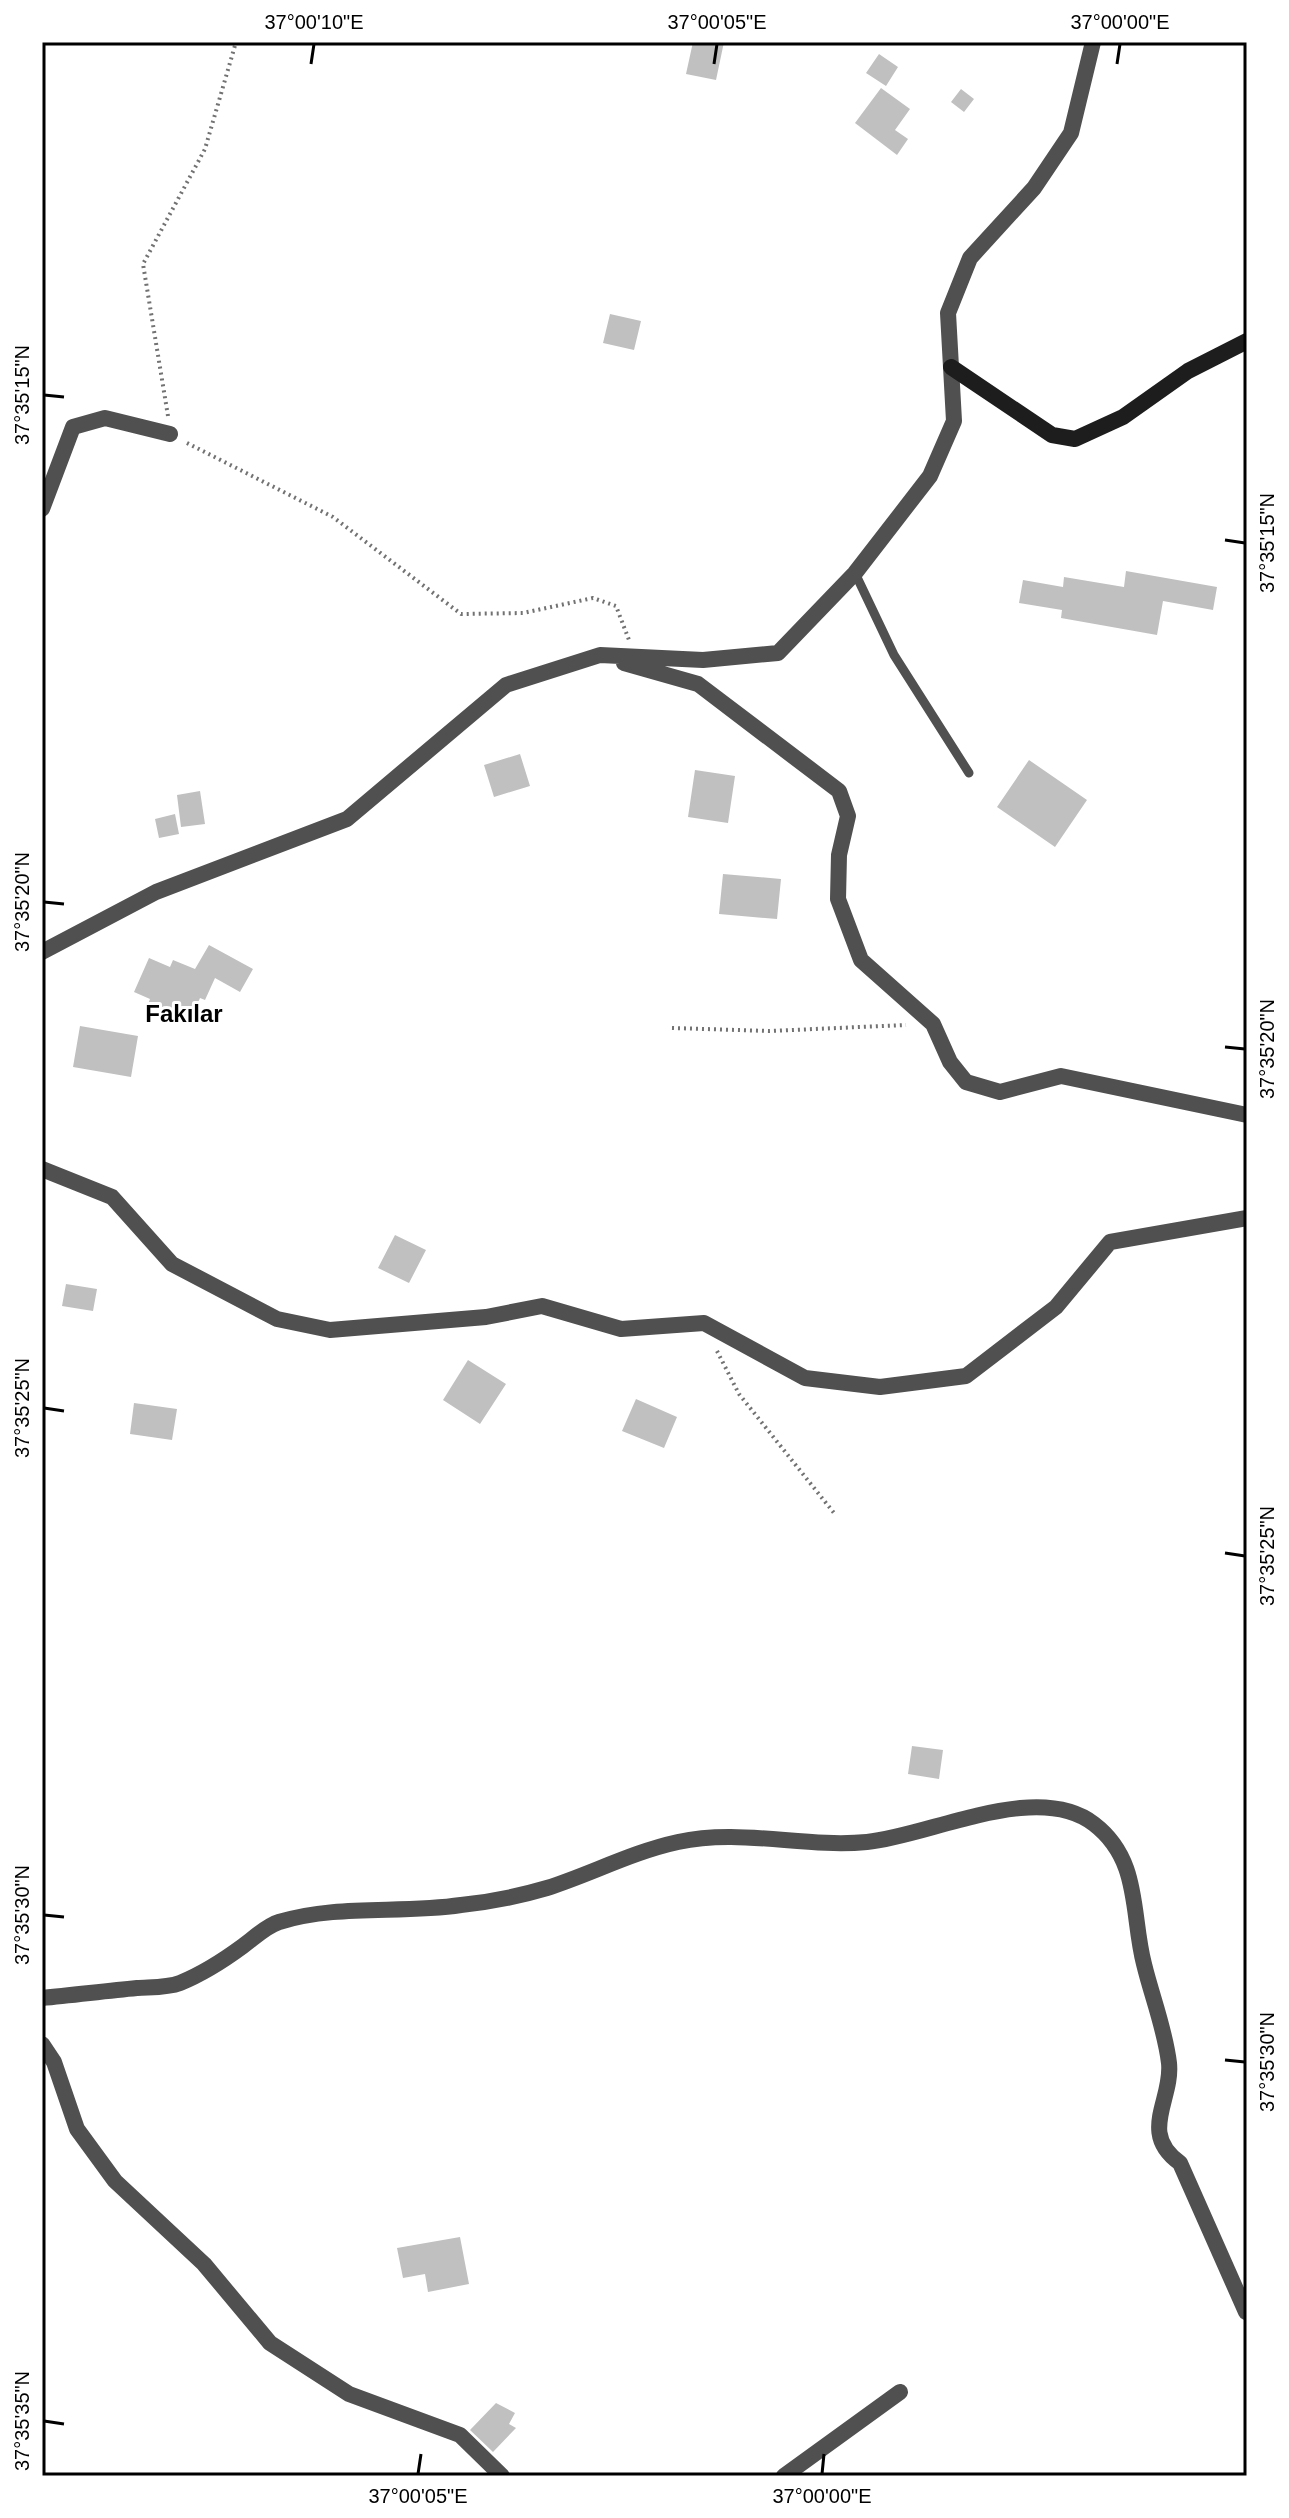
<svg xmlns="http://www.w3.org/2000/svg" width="1289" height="2518" font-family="Arial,sans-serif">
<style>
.building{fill:#c0c0c0}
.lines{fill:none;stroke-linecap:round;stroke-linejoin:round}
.path{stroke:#727272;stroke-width:4;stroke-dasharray:2 4;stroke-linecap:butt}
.lane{stroke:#505050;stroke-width:9}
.street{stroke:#505050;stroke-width:16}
.secondary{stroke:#1d1d1d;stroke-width:16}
.ticks{fill:none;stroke:#000;stroke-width:3}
.labels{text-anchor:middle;stroke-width:6;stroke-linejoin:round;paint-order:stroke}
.neighbourhood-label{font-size:24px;font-weight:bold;fill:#000;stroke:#fff}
.neatline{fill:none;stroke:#000;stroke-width:3}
.ticks-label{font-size:20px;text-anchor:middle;fill:#000}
</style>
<rect width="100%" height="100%" fill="#fff"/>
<path class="building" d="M 693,42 L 724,42 L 716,80 L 686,74 Z
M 879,54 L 898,67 L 886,86 L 866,73 Z
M 881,88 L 910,109 L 895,130 L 908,139 L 897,155 L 855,123 Z
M 961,89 L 974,99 L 964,112 L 951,102 Z
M 610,314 L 641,321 L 634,350 L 603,343 Z
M 1126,571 L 1217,587 L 1213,610 L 1163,601 L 1157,635 L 1061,618 L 1062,610 L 1019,603 L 1023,580 L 1063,587 L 1064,577 L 1124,587 Z
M 520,754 L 530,786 L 494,797 L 484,765 Z
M 1029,760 L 1087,800 L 1055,847 L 997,807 Z
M 695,770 L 735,776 L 728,823 L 688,817 Z
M 200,791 L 205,824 L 181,827 L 177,795 Z
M 175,814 L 179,834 L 159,838 L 155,819 Z
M 723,874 L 781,879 L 777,919 L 719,914 Z
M 209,945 L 253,969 L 240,992 L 215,978 L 205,1000 L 200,998 L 190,1022 L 148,1004 L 150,999 L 134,992 L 149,958 L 170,967 L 173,960 L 195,969 Z
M 80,1026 L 138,1036 L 131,1077 L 73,1067 Z
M 395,1235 L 426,1250 L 409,1283 L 378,1268 Z
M 66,1284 L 97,1289 L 93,1311 L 62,1306 Z
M 468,1360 L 506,1384 L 480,1424 L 443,1400 Z
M 636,1399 L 677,1417 L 664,1448 L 622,1431 Z
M 134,1403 L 177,1409 L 172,1440 L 130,1434 Z
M 912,1746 L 943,1750 L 939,1779 L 908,1774 Z
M 460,2237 L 469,2284 L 428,2292 L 425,2274 L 403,2278 L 397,2248 Z
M 496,2403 L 515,2413 L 509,2424 L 516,2428 L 493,2452 L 470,2430 Z"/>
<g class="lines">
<path class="path" d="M 168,416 L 143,264 L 205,149 L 236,42
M 187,443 L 333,517 L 461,614 L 523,613 L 593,598 L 616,606 L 629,640
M 672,1028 L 769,1031 L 906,1025
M 717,1351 L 739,1394 L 834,1513"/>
<path class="lane" d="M 855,573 L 894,655 L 969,773"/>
<path class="street" d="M 42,509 L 73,427 L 105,418 L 170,434
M 624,663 L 698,684 L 839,791 L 848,816 L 839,855 L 838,899 L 861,960 L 933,1024 L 950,1062 L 966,1082 L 1000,1092 L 1061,1076 L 1247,1115
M 42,952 L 156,892 L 347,819 L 506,685 L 600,655 L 703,660 L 778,653 L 855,573 L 930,476 L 954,421 L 948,313 L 970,258 L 1034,188 L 1071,133 L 1093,42
M 42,1169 L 112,1197 L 172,1264 L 277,1319 L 330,1330 L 486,1317 L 542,1306 L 621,1329 L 704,1323 L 805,1378 L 880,1387 L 966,1376 L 1056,1307 L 1110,1242 L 1247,1218
M 42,1998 C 74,1995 105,1991 137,1988 C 150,1987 167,1988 180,1983 C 202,1974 224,1960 243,1946 C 254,1938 266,1926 279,1922 C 338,1904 400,1914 461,1905 C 489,1902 520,1896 547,1888 C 591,1874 632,1852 678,1842 C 740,1828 804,1848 867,1842 C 930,1836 1037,1780 1094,1824 C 1141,1860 1131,1914 1144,1964 C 1152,1997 1165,2029 1169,2063 C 1173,2100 1138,2133 1180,2163 L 1246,2312
M 42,2044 L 54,2062 L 77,2129 L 115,2181 L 204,2264 L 270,2343 L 349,2394 L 460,2435 L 502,2476
M 784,2476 L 900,2392"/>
<path class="secondary" d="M 951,367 L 1052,435 L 1075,439 L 1123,417 L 1188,371 L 1247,341"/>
</g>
<path class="ticks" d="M 311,64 L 314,44M 714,64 L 717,44M 1117,64 L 1120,44M 44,395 L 64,397M 1225,540 L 1245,543M 44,902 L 64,904M 1225,1047 L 1245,1049M 44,1408 L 64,1411M 1225,1553 L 1245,1556M 44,1915 L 64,1917M 1225,2060 L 1245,2062M 44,2421 L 64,2424M 418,2474 L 421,2454M 822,2474 L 824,2454"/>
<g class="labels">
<g class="neighbourhood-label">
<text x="184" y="1022">Fakılar</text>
</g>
</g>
<rect width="1289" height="2518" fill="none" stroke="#ffffff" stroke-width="88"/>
<rect x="44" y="44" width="1201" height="2430" class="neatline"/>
<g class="ticks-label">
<text x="314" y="29">37°00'10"E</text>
<text x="717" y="29">37°00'05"E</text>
<text x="1120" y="29">37°00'00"E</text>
<text transform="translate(22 395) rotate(-90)" y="7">37°35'15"N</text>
<text transform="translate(1267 543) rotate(-90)" y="7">37°35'15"N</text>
<text transform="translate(22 902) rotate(-90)" y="7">37°35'20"N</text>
<text transform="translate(1267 1049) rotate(-90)" y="7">37°35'20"N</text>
<text transform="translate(22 1408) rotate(-90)" y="7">37°35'25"N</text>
<text transform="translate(1267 1556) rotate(-90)" y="7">37°35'25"N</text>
<text transform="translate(22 1915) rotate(-90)" y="7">37°35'30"N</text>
<text transform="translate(1267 2062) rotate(-90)" y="7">37°35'30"N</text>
<text transform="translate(22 2421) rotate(-90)" y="7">37°35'35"N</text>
<text x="418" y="2503">37°00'05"E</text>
<text x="822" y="2503">37°00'00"E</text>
</g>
</svg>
